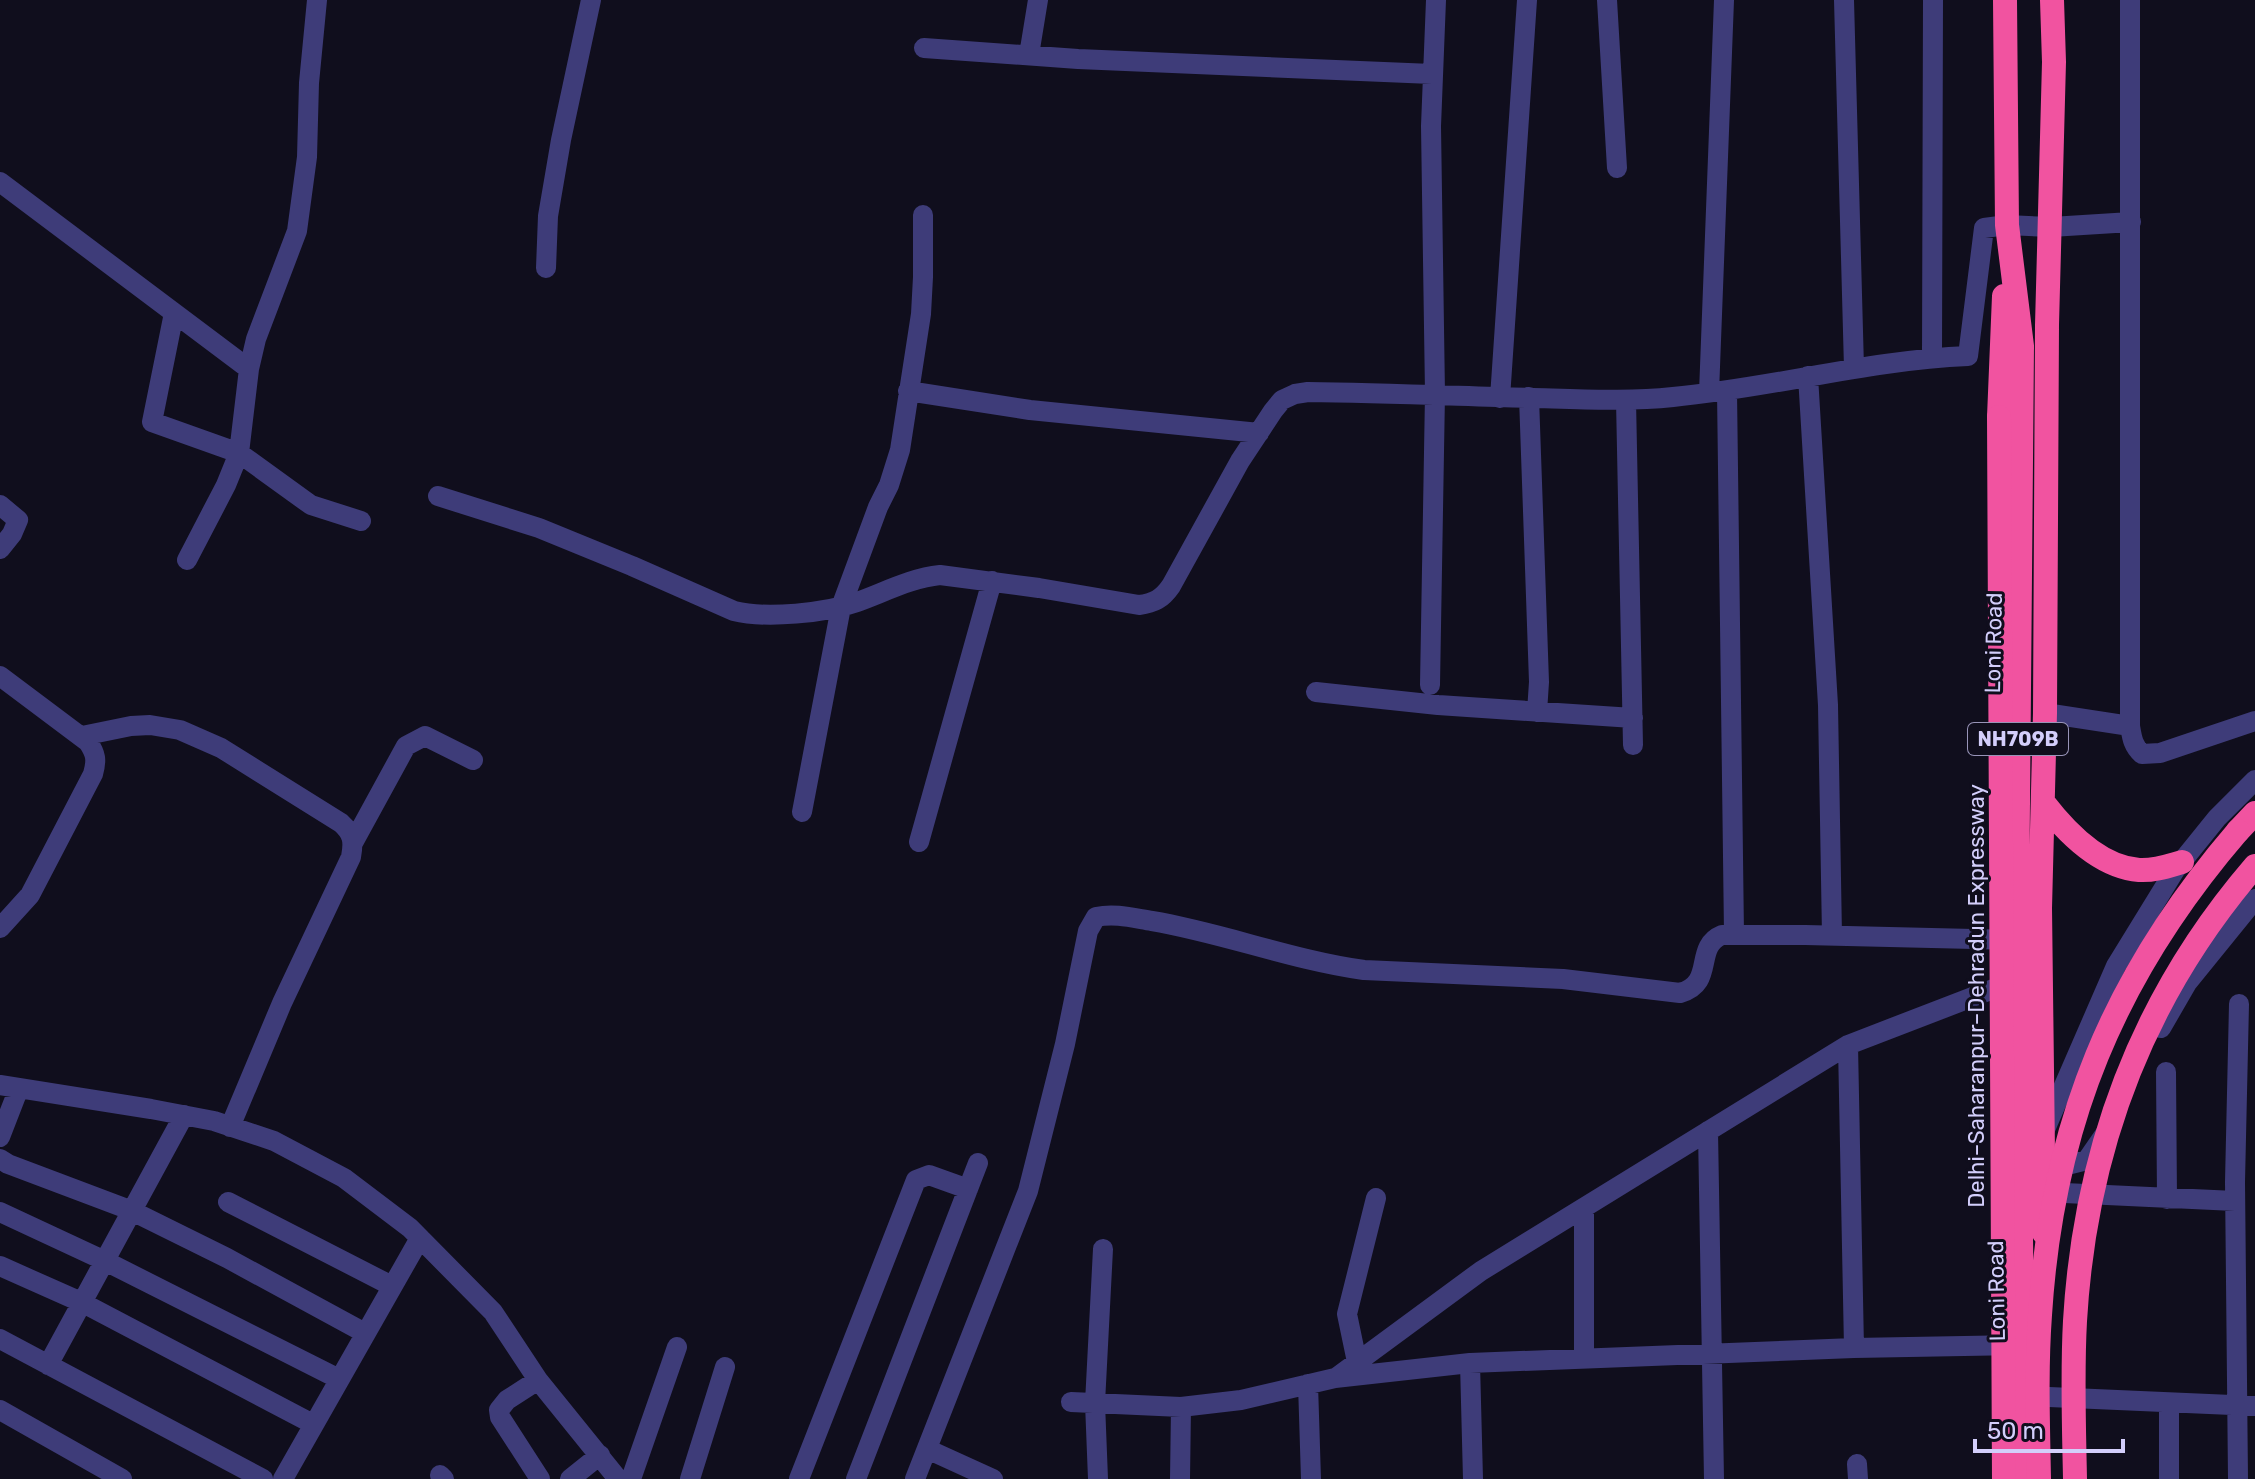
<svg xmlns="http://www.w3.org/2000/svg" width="2255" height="1479" font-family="Rubik,sans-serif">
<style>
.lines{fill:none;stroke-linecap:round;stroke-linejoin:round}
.minor{stroke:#3e3c79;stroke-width:20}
.highway{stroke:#f153a0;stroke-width:24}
.highway-bridge{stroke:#f153a0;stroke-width:24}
.labels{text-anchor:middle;stroke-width:6;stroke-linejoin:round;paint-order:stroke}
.shield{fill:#100e1d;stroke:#9894b8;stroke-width:2}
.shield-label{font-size:20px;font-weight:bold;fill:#d3cefb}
.street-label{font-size:22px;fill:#d3cefb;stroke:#100e1d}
</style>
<rect width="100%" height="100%" fill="#100e1d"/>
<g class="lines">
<path class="minor" d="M 1607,0 L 1617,168
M 1844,0 L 1854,368
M 2130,0 L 2130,726 C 2132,738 2133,746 2142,754 L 2160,753 L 2255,721
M 924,48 L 1078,59 L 1432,74
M 1029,55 L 1038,0
M 0,182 L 249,369
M 546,268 L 548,216 L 561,140 L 591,0
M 174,313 L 152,422 L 239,453 L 311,505 L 361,521
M 1932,358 L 1933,0
M 1808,376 L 1828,705 L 1832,936
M 908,391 L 1030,410 L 1259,433
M 1727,391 L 1734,934
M 1709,393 L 1724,0
M 1529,397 L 1539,682 L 1537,712
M 1500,398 L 1527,0
M 1626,400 L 1633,745
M 438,496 L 539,528 L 632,566 L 734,611 C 766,619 826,613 857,602 C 885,592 911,578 940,575 L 1039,588 L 1139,605 C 1154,603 1162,599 1171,586 L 1240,461 L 1273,411 L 1282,400 L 1295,394 L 1308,392 C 1383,393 1458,396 1533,398 C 1580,399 1626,402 1673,397 C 1772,388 1869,360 1968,356 L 1984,228 L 2007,225 L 2051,227 L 2131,222
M 0,505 L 18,520 L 12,534 L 0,549
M 187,560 L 226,485 L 239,453 L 249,369 L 256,339 L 297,231 L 307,157 L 309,83 L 317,0
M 0,676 L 88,742 C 96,754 97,760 93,774 L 30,895 L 0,928
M 1430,685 L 1435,394 L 1431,126 L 1436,0
M 1316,692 L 1438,705 L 1633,718
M 2045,713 L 2130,726
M 82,736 L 131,726 L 150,725 L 180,730 L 221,748 L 341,823 C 353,834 354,841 351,857 L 282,1003 L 230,1127
M 802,812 L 841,607 L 878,507 L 889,485 L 900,450 L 921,314 L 923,277 L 923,215
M 919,842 L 992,581
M 353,843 L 406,746 L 425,736 L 473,760
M 2161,1028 L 2187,983 L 2255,899
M 1848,1045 L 1854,1348
M 2166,1072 L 2167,1199
M 0,1085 L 151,1109 L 214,1121 L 274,1141 L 344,1178 L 410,1228 L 493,1312 L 538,1380 L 618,1479
M 1708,1131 L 1714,1479
M 2043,1134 L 2116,966 L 2175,870 L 2217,818 L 2255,780
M 0,1137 L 19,1088
M 0,1159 L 8,1164 L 130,1210 L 227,1258 L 365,1333
M 2051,1169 L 2087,1160 L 2105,1134
M 2043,1192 L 2235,1201
M 228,1202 L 392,1286
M 0,1212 L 103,1260 L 339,1379
M 0,1266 L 81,1302 L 313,1424
M 0,1339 L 263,1479
M 1584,1359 L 1584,1208
M 1357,1362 L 1347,1314 L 1376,1198
M 1470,1363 L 1473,1479
M 48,1365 L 184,1115
M 1337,1377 L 1481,1271 L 1848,1045 L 2014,981
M 538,1380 L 507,1400 L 499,1410 L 500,1417 L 540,1479
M 1308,1384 L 1311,1479
M 2049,1397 L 2255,1406
M 1071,1402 L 1181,1407 L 1241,1400 L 1335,1378 L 1470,1363 L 1854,1348 L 2019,1345
M 0,1410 L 122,1479
M 927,1449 L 993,1479
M 1857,1464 L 1858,1479
M 440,1475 L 444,1479
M 283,1479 L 420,1238
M 570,1479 L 600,1455
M 631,1479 L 677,1347
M 690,1479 L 725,1367
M 799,1479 L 916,1180 L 929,1175 L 968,1189
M 856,1479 L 978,1163
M 915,1479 L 1028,1191 L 1065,1044 L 1088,931 L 1096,917 C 1115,913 1133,918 1152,921 C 1223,933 1292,960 1364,970 L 1563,979 L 1680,993 C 1716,983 1693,947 1722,935 L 1805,935 L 2016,940
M 1098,1479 L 1095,1403 L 1103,1249
M 1180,1479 L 1181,1407
M 2169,1479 L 2169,1403
M 2238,1479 L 2235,1182 L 2239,1004"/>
<path class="highway" d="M 2005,0 L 2007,225 L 2022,346 L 2017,916 L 2024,1479
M 1999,417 L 2004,296
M 2043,802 C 2066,832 2099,867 2139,870 C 2154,871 2168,866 2182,862
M 2238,831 L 2255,813
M 2044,1233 L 2040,908 L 2045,713 L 2047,325 L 2054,62 L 2052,0"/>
<path class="highway-bridge" d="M 1999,417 L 2004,1479
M 2039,1479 C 2038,1424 2036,1370 2040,1315 C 2052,1125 2114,975 2238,831
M 2075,1479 C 2074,1426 2072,1374 2075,1321 C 2085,1150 2143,996 2255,866"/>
</g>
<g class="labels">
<rect class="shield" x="1968" y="723" width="100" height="32" rx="6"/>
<g class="shield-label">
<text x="2018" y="746">NH709B</text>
</g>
<g class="street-label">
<text transform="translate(1993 643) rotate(-89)" y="8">Loni Road</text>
<text transform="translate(1976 996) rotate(-90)" y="8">Delhi–Saharanpur–Dehradun Expressway</text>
<text transform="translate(1996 1291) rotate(-91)" y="8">Loni Road</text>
</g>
</g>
<path d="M1975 1439v12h148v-12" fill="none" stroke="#d3cefb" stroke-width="4"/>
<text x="1987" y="1439" font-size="24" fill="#d3cefb" stroke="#100e1d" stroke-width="6" paint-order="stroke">50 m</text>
</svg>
